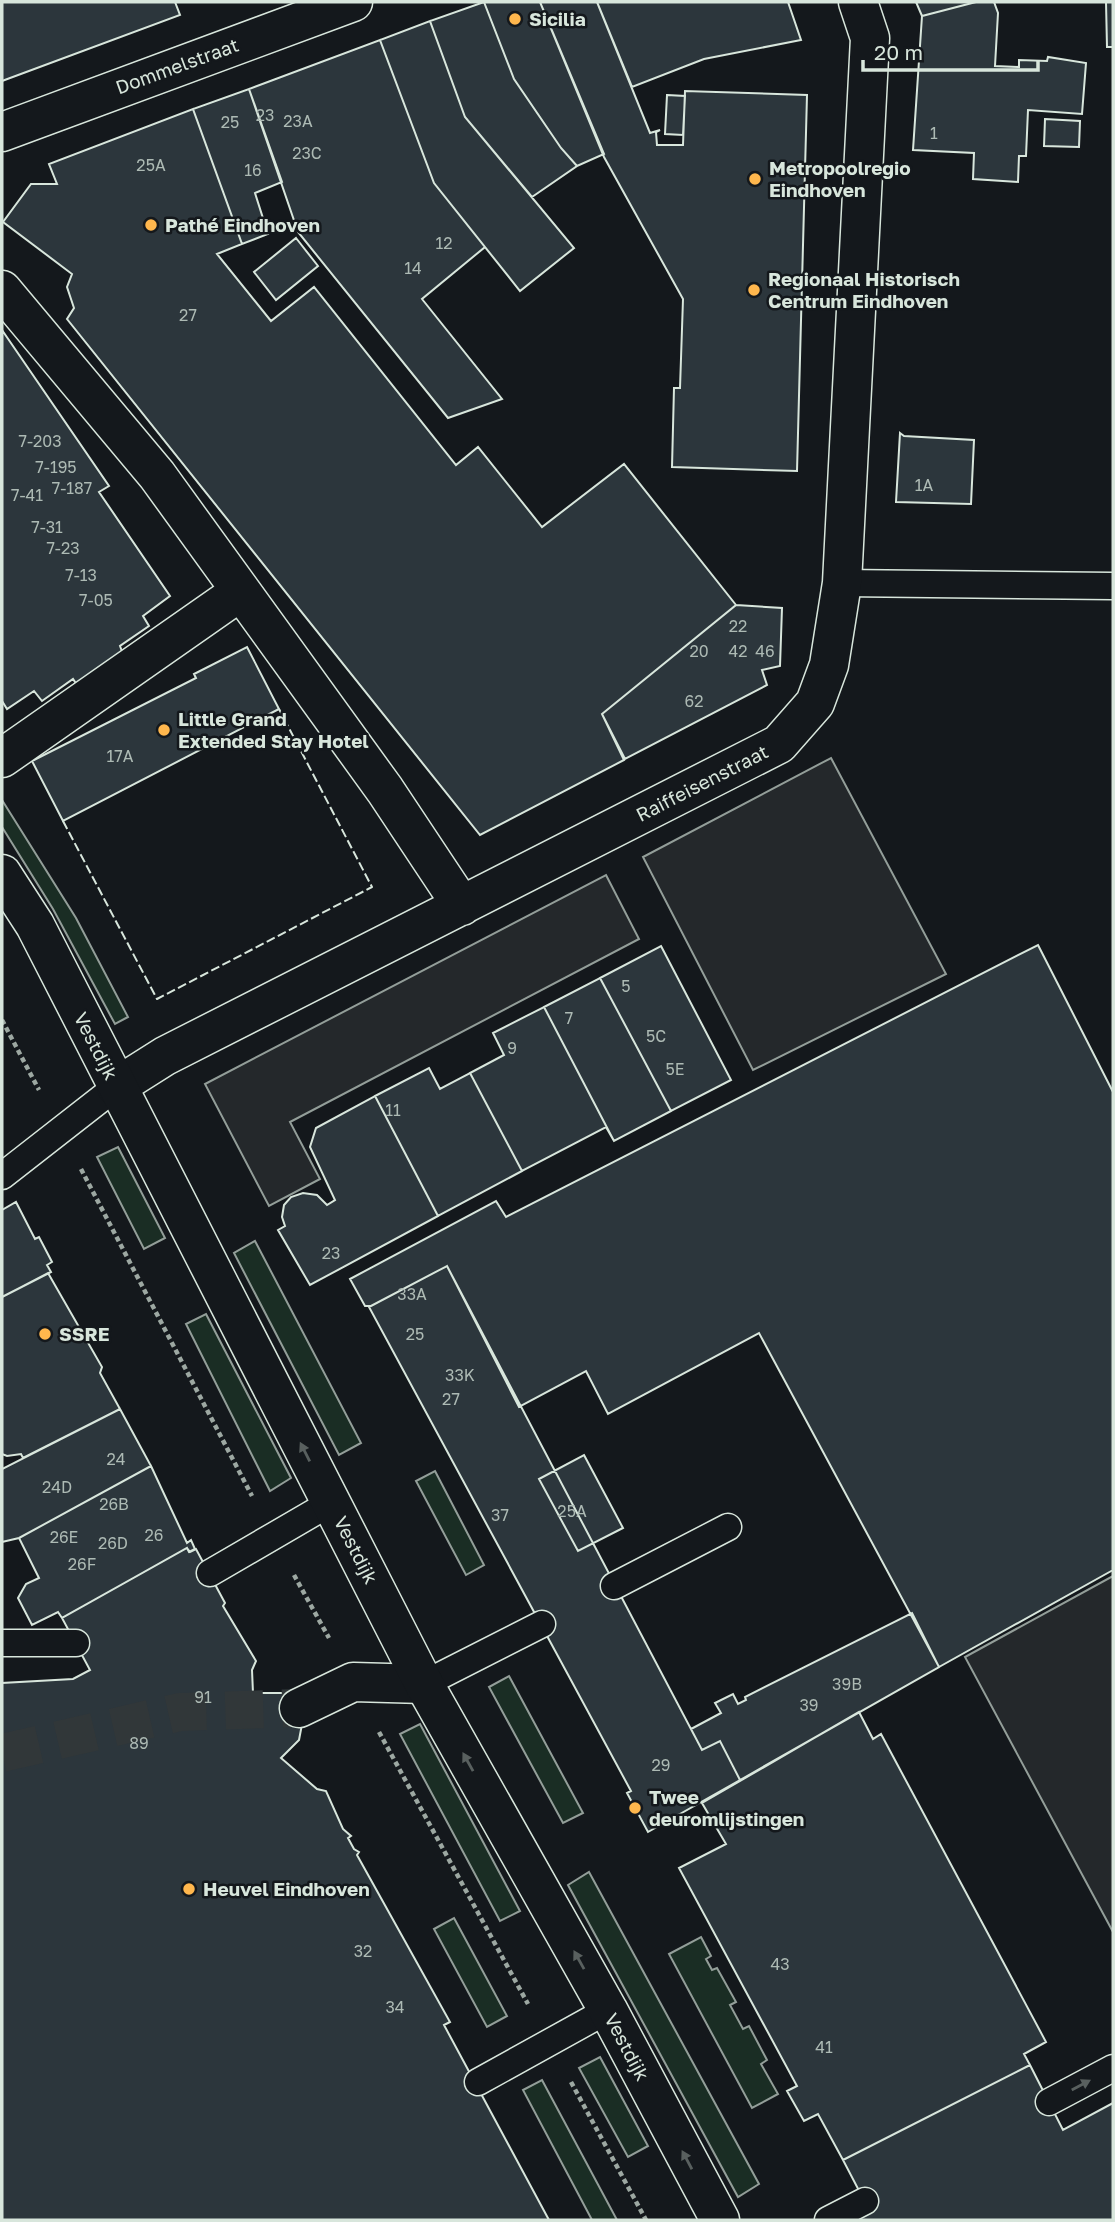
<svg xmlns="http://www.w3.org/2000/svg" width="1115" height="2222" font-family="'Golos Text',sans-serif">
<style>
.green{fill:#1a2d24;stroke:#939e99;stroke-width:2}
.parking{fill:#24282b;stroke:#939e99;stroke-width:2}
.building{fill:#2c363c;stroke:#d8e6dc;stroke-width:2}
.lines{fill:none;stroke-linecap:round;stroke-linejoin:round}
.street-tunnel{stroke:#313739;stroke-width:38;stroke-dasharray:38 19;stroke-linecap:butt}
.lane-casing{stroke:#d8e6dc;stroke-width:29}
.street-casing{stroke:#d8e6dc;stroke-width:41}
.secondary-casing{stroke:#d8e6dc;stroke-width:41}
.path{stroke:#9da8a2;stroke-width:4.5;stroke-dasharray:5 3.5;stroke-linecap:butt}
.lane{stroke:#14181c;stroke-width:26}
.street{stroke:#14181c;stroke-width:38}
.secondary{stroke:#14181c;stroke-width:38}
.fence{stroke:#d8e6dc;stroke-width:2;stroke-dasharray:9 3.5;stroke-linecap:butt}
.oneway{fill:#59605f}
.poi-dot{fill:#ffb74d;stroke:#14181c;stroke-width:2.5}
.labels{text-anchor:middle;stroke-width:5;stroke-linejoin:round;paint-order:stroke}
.number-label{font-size:16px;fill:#adbab4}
.poi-label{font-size:19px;font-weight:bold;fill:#d8e6dc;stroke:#14181c;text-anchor:start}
.street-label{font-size:19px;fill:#d8e6dc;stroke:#14181c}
</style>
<rect width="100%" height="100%" fill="#14181c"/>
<path class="green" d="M 2,800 L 76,918 L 128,1017 L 115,1024 L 53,909 L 2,827 Z
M 118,1147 L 165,1238 L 144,1249 L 97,1157 Z
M 255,1241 L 361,1443 L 339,1455 L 234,1253 Z
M 206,1314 L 291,1478 L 270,1491 L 186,1324 Z
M 435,1471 L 484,1565 L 466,1575 L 416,1481 Z
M 509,1676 L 583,1813 L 563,1823 L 489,1687 Z
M 420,1724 L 520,1911 L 500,1921 L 400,1734 Z
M 589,1872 L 759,2184 L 738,2197 L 568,1885 Z
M 454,1918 L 507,2016 L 487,2027 L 434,1929 Z
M 701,1937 L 711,1956 L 706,1959 L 712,1970 L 717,1968 L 736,2002 L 730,2005 L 743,2029 L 749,2026 L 767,2060 L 761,2064 L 778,2094 L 752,2108 L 669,1954 Z
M 600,2057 L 648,2146 L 628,2157 L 579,2068 Z
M 542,2080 L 617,2220 L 592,2220 L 523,2090 Z"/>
<path class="parking" d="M 831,758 L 946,974 L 753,1070 L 643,857 Z
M 606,875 L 639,939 L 290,1122 L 320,1179 L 269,1206 L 205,1084 Z
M 1113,1576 L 1113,1932 L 965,1657 Z"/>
<path class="building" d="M 2,2 L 175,2 L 180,15 L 2,81 Z
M 484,2 L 514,79 L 561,148 L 577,166 L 532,197 L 465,117 L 430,21 Z
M 484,2 L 540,2 L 604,154 L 577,166 L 561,148 L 514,79 Z
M 540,2 L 597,2 L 650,133 L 660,130 L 656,132 L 657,145 L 683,145 L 685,91 L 807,95 L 797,471 L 672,467 L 674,388 L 680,388 L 683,299 L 604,157 Z
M 597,2 L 788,2 L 801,40 L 704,59 L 632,87 Z
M 916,2 L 976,2 L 922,16 Z
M 976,2 L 994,2 L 998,13 L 995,66 L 1019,67 L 1019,60 L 1047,61 L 1048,57 L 1086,63 L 1082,114 L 1028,110 L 1026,156 L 1019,156 L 1018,182 L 973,179 L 974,153 L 913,150 L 922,16 Z
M 1106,2 L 1113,2 L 1113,47 L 1107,47 Z
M 430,21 L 465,117 L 574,248 L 520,291 L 434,183 L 380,40 Z
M 380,40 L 434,183 L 485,247 L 422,299 L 502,399 L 448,418 L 298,232 L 249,89 Z
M 249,89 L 282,182 L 255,193 L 268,234 L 242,244 L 193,109 Z
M 667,95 L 685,96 L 683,135 L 665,134 Z
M 193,109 L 242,244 L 217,254 L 271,321 L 314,287 L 456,465 L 478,447 L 542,527 L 624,464 L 736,605 L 602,714 L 624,760 L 480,835 L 67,319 L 74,308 L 67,287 L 72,274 L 3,222 L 31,184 L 57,184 L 49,164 Z
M 1045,119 L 1080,121 L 1079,147 L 1044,146 Z
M 296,238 L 318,266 L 276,300 L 254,272 Z
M 2,330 L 109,486 L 99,492 L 170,596 L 143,616 L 149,626 L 120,646 L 123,654 L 77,685 L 73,679 L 42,701 L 34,691 L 7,709 L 2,701 Z
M 900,433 L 904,436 L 974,440 L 971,504 L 896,502 Z
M 736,605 L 782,608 L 780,666 L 762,670 L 767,685 L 625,759 L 602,714 Z
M 247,647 L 279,709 L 63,821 L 32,761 L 196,678 L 194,674 Z
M 1038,945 L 1113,1092 L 1113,1570 L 939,1667 L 759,1333 L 608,1414 L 586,1371 L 519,1407 L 447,1266 L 371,1306 L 365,1306 L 350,1279 L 496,1201 L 506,1217 Z
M 661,946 L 731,1080 L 671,1111 L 600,978 Z
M 600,978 L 671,1111 L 614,1141 L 544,1007 Z
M 544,1007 L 614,1141 L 606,1127 L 522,1171 L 470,1073 L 504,1055 L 493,1033 Z
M 429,1068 L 440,1089 L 470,1073 L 522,1171 L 438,1216 L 375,1096 Z
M 375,1096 L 438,1216 L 310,1285 L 278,1230 L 285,1226 L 282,1217 L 284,1205 L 291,1197 L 303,1193 L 317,1195 L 327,1205 L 335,1200 L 310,1147 L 316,1128 Z
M 16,1202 L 35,1239 L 39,1237 L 52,1262 L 47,1265 L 51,1272 L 2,1297 L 2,1210 Z
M 447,1266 L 702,1750 L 720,1741 L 740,1780 L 648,1832 L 627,1793 L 631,1791 L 369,1307 Z
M 48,1273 L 102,1367 L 100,1373 L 120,1409 L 23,1458 L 21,1454 L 7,1456 L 2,1454 L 2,1297 Z
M 120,1409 L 151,1466 L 19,1538 L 2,1542 L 2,1469 Z
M 584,1455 L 623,1528 L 578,1551 L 539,1479 Z
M 151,1466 L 187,1543 L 191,1540 L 195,1549 L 189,1552 L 187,1548 L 62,1618 L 58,1612 L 32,1625 L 18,1598 L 26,1584 L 39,1578 L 19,1538 Z
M 187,1548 L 190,1552 L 196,1549 L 225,1603 L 223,1606 L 256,1661 L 252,1670 L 253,1693 L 284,1693 L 303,1719 L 299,1740 L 281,1758 L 317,1789 L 326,1791 L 343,1829 L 351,1836 L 348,1838 L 354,1849 L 359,1852 L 357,1855 L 450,2022 L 444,2025 L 549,2220 L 2,2220 L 2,1683 L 73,1679 L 90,1670 L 62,1618 Z
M 912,1613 L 939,1667 L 740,1780 L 720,1741 L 702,1750 L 691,1729 L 721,1713 L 715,1703 L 733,1694 L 738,1704 L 746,1700 L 745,1697 Z
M 859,1712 L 873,1739 L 881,1734 L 1046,2042 L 1024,2054 L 1030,2065 L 843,2160 L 818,2114 L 804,2121 L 787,2091 L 797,2086 L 679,1868 L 726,1844 L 702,1803 Z
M 1030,2065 L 1063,2130 L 1113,2103 L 1113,2220 L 852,2220 L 866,2204 L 843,2160 Z"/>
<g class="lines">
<path class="street-tunnel" d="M 2,1753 L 180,1712 L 299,1708"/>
<defs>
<path id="lane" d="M 842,583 L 1113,586
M 2,1176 L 116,1087
M 210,1573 L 332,1502
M 614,1586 L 728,1527
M 2,1643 L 76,1643
M 424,1684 L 542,1624
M 478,2082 L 608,2010
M 1049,2102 L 1113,2068
M 828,2220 L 865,2201"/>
<path id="street" d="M 2,132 L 353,2
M 2,290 L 157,475 L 385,790 L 462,906
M 2,758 L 241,591
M 116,1087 L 165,1056 L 779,744 L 815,703 L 829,665 L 842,583 L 870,38 L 858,2
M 299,1708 L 353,1682 L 424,1684"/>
<path id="secondary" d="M 2,874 L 35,925 L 424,1684 L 608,2010 L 720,2220"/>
</defs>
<use href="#lane" class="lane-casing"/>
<use href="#street" class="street-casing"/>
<use href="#secondary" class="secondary-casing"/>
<path class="path" d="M 2,1020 L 39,1090
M 81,1169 L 252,1496
M 294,1575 L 329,1638
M 379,1732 L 528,2004
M 571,2082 L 646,2220"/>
<use href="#lane" class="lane"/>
<use href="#street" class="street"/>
<use href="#secondary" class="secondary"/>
<path class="fence" d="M 63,821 L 157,999 L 372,887 L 279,709"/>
</g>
<defs><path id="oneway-solid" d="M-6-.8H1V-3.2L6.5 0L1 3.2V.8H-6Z" transform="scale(1.75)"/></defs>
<g class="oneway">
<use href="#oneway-solid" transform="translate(305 1452) rotate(-117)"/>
<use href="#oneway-solid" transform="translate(468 1762) rotate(-119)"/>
<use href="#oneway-solid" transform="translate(579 1960) rotate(-119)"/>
<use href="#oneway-solid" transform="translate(1081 2085) rotate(-28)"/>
<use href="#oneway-solid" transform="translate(687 2160) rotate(-118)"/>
</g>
<g class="poi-dot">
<circle cx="515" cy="19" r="7"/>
<circle cx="755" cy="179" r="7"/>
<circle cx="151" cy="225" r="7"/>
<circle cx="754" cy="290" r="7"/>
<circle cx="164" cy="730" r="7"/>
<circle cx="45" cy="1334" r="7"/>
<circle cx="635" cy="1808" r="7"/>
<circle cx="189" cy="1889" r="7"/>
</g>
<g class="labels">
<g class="number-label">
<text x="265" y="121">23</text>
<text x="298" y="127">23A</text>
<text x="230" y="128">25</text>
<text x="934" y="139">1</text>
<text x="307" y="159">23C</text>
<text x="151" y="171">25A</text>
<text x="253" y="176">16</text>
<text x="444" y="249">12</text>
<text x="413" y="274">14</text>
<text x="188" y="321">27</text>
<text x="40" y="447">7-203</text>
<text x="56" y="473">7-195</text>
<text x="924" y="491">1A</text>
<text x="72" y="494">7-187</text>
<text x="27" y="501">7-41</text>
<text x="47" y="533">7-31</text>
<text x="63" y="554">7-23</text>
<text x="81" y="581">7-13</text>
<text x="96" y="606">7-05</text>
<text x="738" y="632">22</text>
<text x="699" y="657">20</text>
<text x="738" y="657">42</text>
<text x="765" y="657">46</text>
<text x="694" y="707">62</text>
<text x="120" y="762">17A</text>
<text x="626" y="992">5</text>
<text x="569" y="1024">7</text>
<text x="656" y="1042">5C</text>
<text x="512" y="1054">9</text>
<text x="675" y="1075">5E</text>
<text x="393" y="1116">11</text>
<text x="331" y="1259">23</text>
<text x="412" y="1300">33A</text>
<text x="415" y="1340">25</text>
<text x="460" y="1381">33K</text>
<text x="451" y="1405">27</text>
<text x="116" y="1465">24</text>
<text x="57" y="1493">24D</text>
<text x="114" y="1510">26B</text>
<text x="572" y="1517">25A</text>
<text x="500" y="1521">37</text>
<text x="154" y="1541">26</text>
<text x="64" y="1543">26E</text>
<text x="113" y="1549">26D</text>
<text x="82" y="1570">26F</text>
<text x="847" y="1690">39B</text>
<text x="203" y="1703">91</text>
<text x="809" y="1711">39</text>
<text x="139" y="1749">89</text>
<text x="661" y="1771">29</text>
<text x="363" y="1957">32</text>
<text x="780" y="1970">43</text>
<text x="395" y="2013">34</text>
<text x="824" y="2053">41</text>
</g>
<g class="poi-label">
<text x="529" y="26">Sicilia</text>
<text x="769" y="175">Metropoolregio<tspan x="769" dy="22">Eindhoven</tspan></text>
<text x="165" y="232">Pathé Eindhoven</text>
<text x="768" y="286">Regionaal Historisch<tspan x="768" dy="22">Centrum Eindhoven</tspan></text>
<text x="178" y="726">Little Grand<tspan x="178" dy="22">Extended Stay Hotel</tspan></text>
<text x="59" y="1341">SSRE</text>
<text x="649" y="1804">Twee<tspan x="649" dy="22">deuromlijstingen</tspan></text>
<text x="203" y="1896">Heuvel Eindhoven</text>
</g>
<g class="street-label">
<text transform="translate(177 66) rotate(-20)" y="7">Dommelstraat</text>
<text transform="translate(702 783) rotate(-27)" y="7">Raiffeisenstraat</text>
<text transform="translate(96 1046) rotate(63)" y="7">Vestdijk</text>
<text transform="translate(356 1550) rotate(63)" y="7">Vestdijk</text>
<text transform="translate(627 2047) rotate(62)" y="7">Vestdijk</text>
</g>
</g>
<rect width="1115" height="2222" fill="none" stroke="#d8e6dc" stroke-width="7"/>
<path d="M863 60v10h175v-10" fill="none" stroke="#d8e6dc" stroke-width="3.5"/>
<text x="874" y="60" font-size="21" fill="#d8e6dc" stroke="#14181c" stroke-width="5" paint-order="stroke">20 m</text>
</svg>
